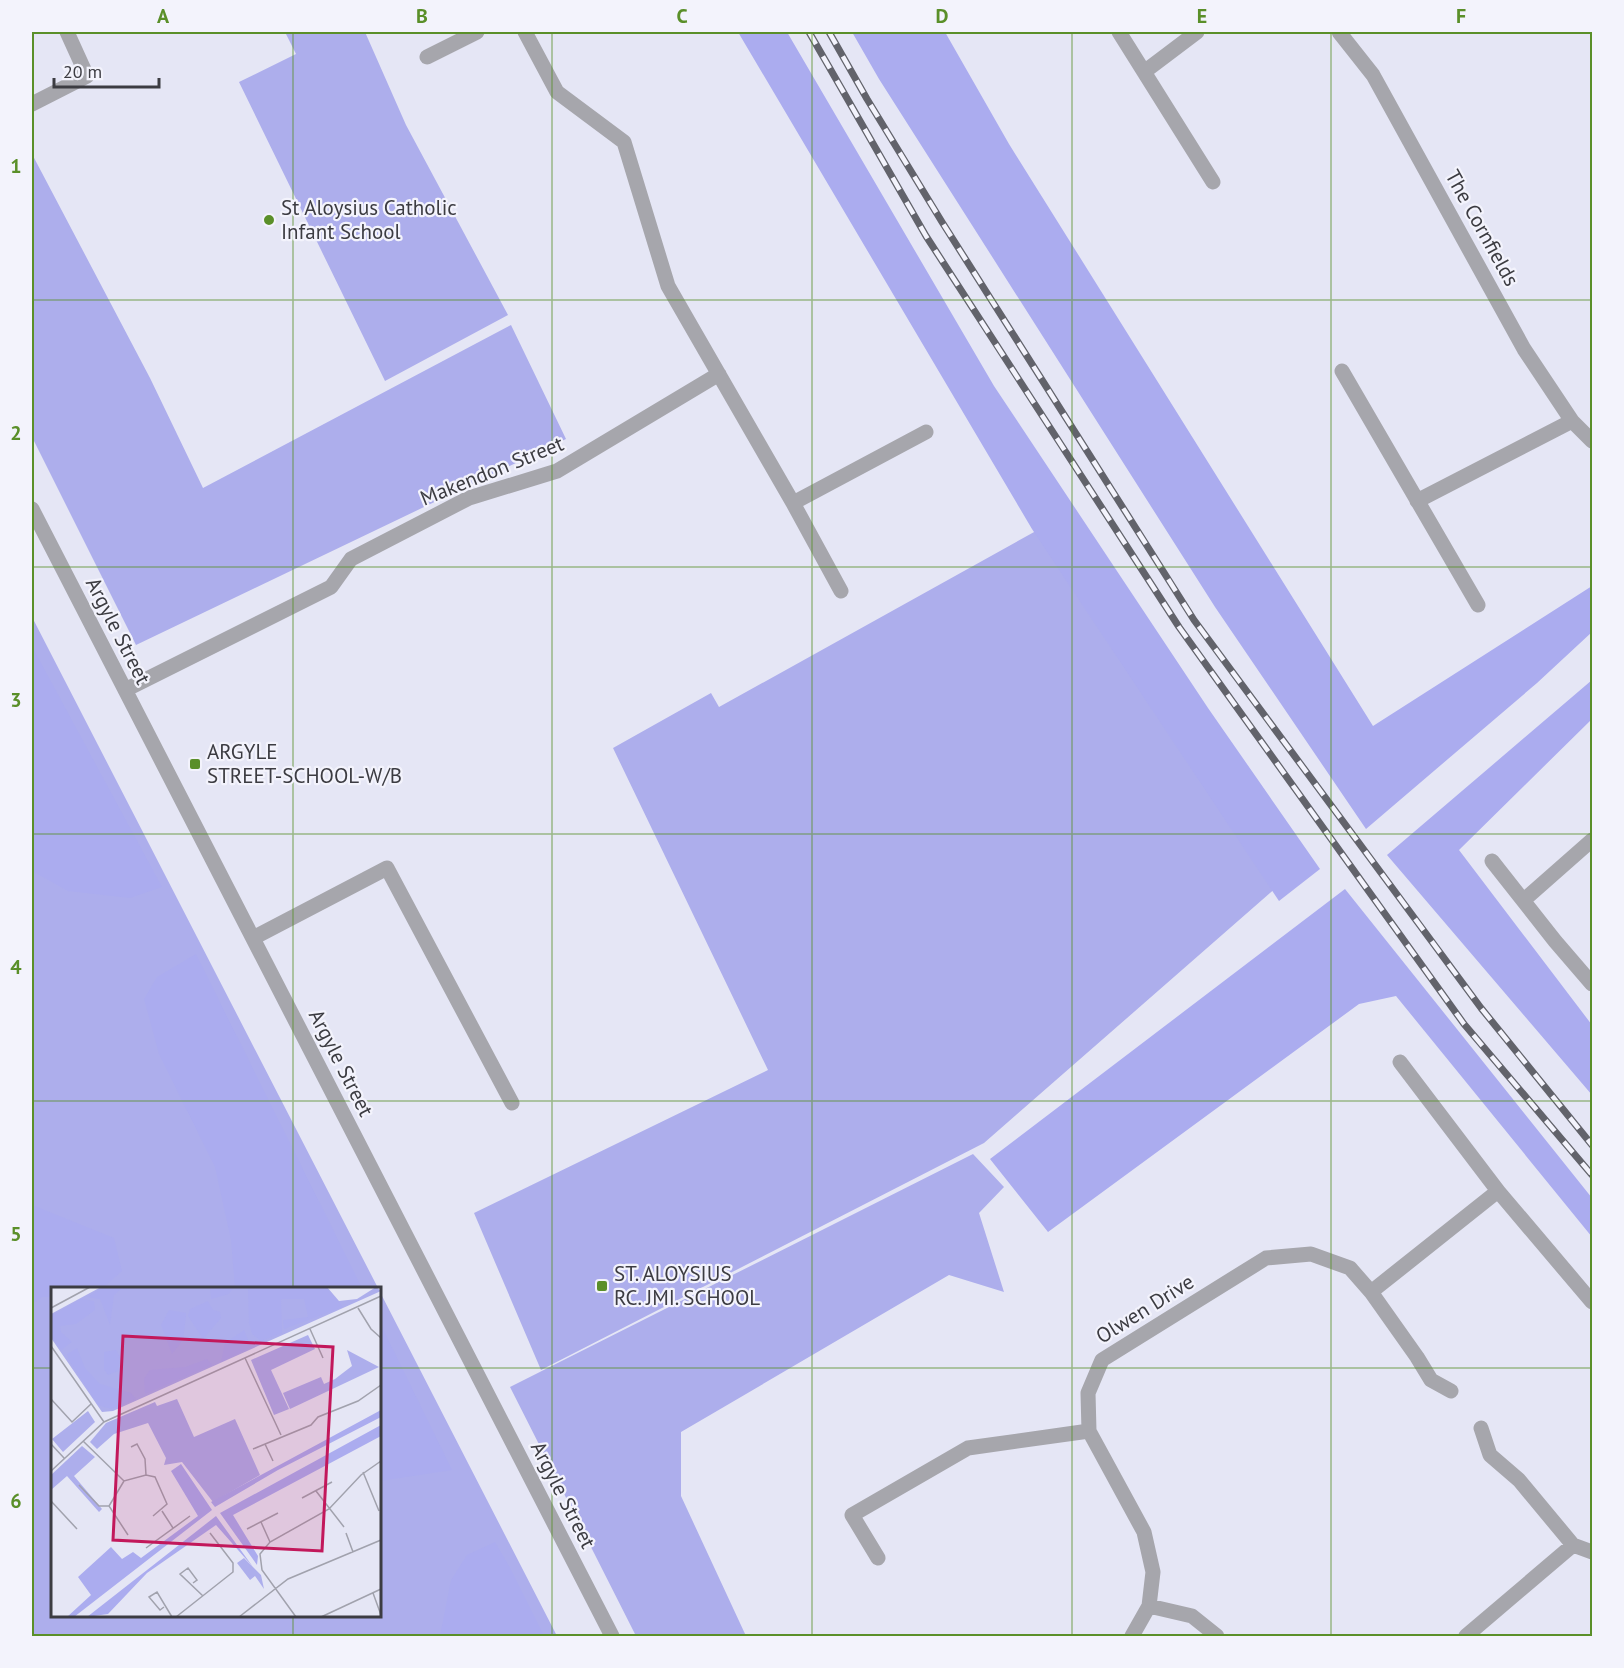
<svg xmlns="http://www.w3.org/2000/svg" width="1624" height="1668" font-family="'PT Sans',sans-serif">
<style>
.green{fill:#adaeec}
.forest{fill:#abacef}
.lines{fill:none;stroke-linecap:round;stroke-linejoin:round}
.minor{stroke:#a6a6ac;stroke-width:15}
.rail-casing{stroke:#62636b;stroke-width:7}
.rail{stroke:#f3f3fc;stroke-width:4.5;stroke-dasharray:14;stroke-linecap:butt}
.grid{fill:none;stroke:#5a8f29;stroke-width:1.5;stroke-opacity:0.55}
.poi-dot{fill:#5a8f29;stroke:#f3f3fc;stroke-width:2}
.labels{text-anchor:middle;stroke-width:4.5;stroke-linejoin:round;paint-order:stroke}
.poi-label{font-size:21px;fill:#3c3c42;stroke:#f3f3fc;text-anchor:start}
.street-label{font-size:21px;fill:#3c3c42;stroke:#f3f3fc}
.inset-road{fill:none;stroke:#a1a2ad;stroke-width:1.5}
.view{fill:#c2185b;fill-opacity:0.15;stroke:#c2185b;stroke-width:3}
.inset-edge{fill:none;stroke:#3c3c42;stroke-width:3}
.neatline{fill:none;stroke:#5a8f29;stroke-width:2}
.grid-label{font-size:20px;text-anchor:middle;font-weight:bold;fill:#5a8f29}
</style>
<rect width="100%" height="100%" fill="#e5e6f5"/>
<path class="green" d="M 285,32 L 365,32 L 406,125 L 508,315 L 385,381 L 239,82 L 296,54 Z
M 32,154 L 150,378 L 203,488 L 511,325 L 566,439 L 136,645 L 32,437 Z
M 1045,526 L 1277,887 L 984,1143 L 541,1370 L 474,1213 L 768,1070 L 613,748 L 711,693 L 719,707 Z
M 32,617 L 378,1288 L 52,1288 L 52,1616 L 380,1616 L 380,1292 L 557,1636 L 32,1636 Z
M 973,1154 L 1004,1187 L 979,1213 L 1004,1292 L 949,1275 L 681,1432 L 681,1496 L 746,1636 L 636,1636 L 510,1387 Z"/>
<path class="forest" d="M 738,32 L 787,32 L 994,386 L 1208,708 L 1320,869 L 1279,901 L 1032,529 Z
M 852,32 L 945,32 L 1009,144 L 1373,726 L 1592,586 L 1592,632 L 1537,683 L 1366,829 L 1215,607 L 879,79 Z
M 34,650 L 162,887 L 130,898 L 68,891 L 32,871 L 32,651 Z
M 1592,680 L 1592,719 L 1459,850 L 1592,1025 L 1592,1095 L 1387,855 Z
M 1345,889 L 1592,1198 L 1592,1237 L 1396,996 L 1359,1004 L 1048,1232 L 990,1159 Z
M 196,954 L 362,1288 L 235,1288 L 231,1240 L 215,1167 L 159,1054 L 144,999 L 157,977 Z
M 32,1205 L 114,1238 L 122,1271 L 103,1288 L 52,1288 L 52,1297 L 42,1297 L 32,1304 Z
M 380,1323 L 452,1470 L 380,1481 Z
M 495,1542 L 509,1566 L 544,1636 L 440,1636 L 451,1580 L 467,1555 Z"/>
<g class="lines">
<path class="minor" d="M 525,32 L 557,92 L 624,142 L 668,286 L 793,503 L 841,591
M 1119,32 L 1213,182
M 1339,32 L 1373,75 L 1524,349 L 1572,421 L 1592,441
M 427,57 L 477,32
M 1144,72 L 1197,32
M 32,104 L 87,76 L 67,32
M 1342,371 L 1478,605
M 1417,501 L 1572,421
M 793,503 L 926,432
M 32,509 L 612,1636
M 125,690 L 331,587 L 351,559 L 469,498 L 557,471 L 719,374
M 1492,861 L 1555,941 L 1592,984
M 1524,900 L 1592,840
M 253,938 L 387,868 L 512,1103
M 1400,1062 L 1498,1191 L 1592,1302
M 1371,1292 L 1498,1191
M 1481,1428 L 1490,1455 L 1519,1480 L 1573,1545 L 1592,1552
M 878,1558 L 852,1515 L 968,1448 L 1089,1431
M 1149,1606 L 1192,1616 L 1217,1636
M 1132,1636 L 1149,1606 L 1153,1572 L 1144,1532 L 1089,1431 L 1088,1393 L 1102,1360 L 1266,1258 L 1311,1254 L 1350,1268 L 1371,1292 L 1417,1357 L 1431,1380 L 1451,1391
M 1466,1636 L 1573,1545"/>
<defs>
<path id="rail" d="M 809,32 L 926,236 L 1179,627 L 1464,1024 L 1592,1175
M 829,32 L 867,99 L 942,222 L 1194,620 L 1481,1008 L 1592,1145"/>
</defs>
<use href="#rail" class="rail-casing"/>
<use href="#rail" class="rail"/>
</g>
<path class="grid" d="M 293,32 L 293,1288M 552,32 L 552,1636M 812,32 L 812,1636M 1072,32 L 1072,1636M 1331,32 L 1331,1636M 32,300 L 1592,300M 32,567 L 1592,567M 32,834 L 1592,834M 32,1101 L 1592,1101M 32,1368 L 52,1368M 380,1368 L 1592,1368M 293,1616 L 293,1636"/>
<g class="poi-dot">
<circle cx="269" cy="220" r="6"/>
<rect x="189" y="758" width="12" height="12" rx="3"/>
<rect x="596" y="1280" width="12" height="12" rx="3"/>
</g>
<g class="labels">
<g class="poi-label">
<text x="281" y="215">St Aloysius Catholic<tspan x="281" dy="24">Infant School</tspan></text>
<text x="207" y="759">ARGYLE<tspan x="207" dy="24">STREET-SCHOOL-W/B</tspan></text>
<text x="614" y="1281">ST. ALOYSIUS<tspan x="614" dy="24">RC. JMI. SCHOOL</tspan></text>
</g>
<g class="street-label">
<text transform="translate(1482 228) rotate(61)" y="7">The Cornfields</text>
<text transform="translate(492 471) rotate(-22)" y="7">Makendon Street</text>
<text transform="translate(118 631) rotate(63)" y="7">Argyle Street</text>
<text transform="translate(341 1063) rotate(63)" y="7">Argyle Street</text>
<text transform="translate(1145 1309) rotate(-32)" y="7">Olwen Drive</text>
<text transform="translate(563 1495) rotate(63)" y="7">Argyle Street</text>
</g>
</g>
<g transform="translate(51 1287)">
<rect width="330" height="330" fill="#e5e6f5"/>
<path d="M 50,0 L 276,0 L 288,14 L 306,12 L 325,0 L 330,4 L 62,124 L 51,125 L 0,51 L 0,27 ZM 257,48 L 264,62 L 220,83 L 238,122 L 223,128 L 200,73 ZM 296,63 L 328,80 L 239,122 L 232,106 L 270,90 L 273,97 L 284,92 L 301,79 ZM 126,112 L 143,150 L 184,132 L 209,188 L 162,215 L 131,175 L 113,178 L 115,171 L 97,136 L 63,147 L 46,162 L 39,155 L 55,136 L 104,115 L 106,119 ZM 37,124 L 44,135 L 12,165 L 1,152 ZM 31,159 L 44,170 L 23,189 L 51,222 L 48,225 L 16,189 L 0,203 L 0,188 ZM 193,271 L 210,288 L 213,302 L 204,289 L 199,293 L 186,276 Z" fill="#adaeec"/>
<path d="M 53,0 L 93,0 L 69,3 L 63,8 L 59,38 L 49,12 L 36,10 ZM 159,0 L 183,0 L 178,7 L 160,12 ZM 197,0 L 275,0 L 292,20 L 233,42 L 232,33 L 257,30 L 253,12 L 230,12 L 231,46 L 210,54 L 201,47 L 198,36 ZM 30,12 L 43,14 L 44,23 L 25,37 L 9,39 L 10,45 L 21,55 L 10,63 L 0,49 L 0,29 ZM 157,14 L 162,23 L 169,25 L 170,31 L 152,52 L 137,29 L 139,22 ZM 118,23 L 135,26 L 135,29 L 132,53 L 121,67 L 110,38 ZM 193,43 L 200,60 L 170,75 L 174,56 ZM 26,61 L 34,81 L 49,97 L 80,106 L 85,112 L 60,122 L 47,118 L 17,72 L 16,67 ZM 65,63 L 69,70 L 67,84 L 57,88 L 53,82 L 53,65 ZM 156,72 L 161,78 L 94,107 L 93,92 L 99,83 L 134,80 ZM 330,123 L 330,130 L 227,183 L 164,220 L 160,215 ZM 330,138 L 330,149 L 182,228 L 207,269 L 206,278 L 169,226 ZM 130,177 L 161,223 L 23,330 L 16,330 L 40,308 L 27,290 L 60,260 L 71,272 L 82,265 L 90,271 L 147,229 L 120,184 ZM 165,229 L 202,280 L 165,238 L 96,286 L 57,327 L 36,330 Z" fill="#abacef"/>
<path class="inset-road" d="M 0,21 L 39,0M 307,21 L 320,42 L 330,51M 259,42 L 272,71M 0,59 L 53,135M 194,71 L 230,148M 0,112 L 21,135 L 40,117M 32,154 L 73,194 L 95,188 L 104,190 L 116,217 L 102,229M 0,157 L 13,171M 214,157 L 222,174M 80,160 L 86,157 L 94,172 L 95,188M 202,162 L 260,138 L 267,130 L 307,114 L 330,98M 0,184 L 53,135 L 330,9M 312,185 L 328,224M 73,194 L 58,219 L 77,248M 28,198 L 48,219 L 58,219M 265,204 L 293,240M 251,211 L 281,195M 0,214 L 26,242M 111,224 L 122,241M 210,235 L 219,255M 196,242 L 227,226M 295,246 L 302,265M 95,261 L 139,229M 142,296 L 146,293 L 137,281 L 129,287 L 152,309M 322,306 L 330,328M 113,320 L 109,323 L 98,310 L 106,305 L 121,330M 125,330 L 182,285 L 182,276 L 159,246M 188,330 L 237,292 L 330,253M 245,330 L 211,283 L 209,267 L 219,255 L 278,222 L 310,188 L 330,174M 270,330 L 330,302"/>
<path class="view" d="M 72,49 L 282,60 L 271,264 L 62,253 Z"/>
<rect width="330" height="330" class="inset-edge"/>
</g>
<rect width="1624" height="1668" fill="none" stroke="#f3f3fc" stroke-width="66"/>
<path d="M54 78v9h105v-9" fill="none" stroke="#3c3c42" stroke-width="3"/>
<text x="63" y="78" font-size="18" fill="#3c3c42" stroke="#f3f3fc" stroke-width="4.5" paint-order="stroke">20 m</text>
<rect x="33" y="33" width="1558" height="1602" class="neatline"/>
<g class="grid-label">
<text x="163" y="23">A</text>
<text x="422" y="23">B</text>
<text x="682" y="23">C</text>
<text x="942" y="23">D</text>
<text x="1202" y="23">E</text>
<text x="1461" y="23">F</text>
<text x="16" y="173">1</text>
<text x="16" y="440">2</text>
<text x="16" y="707">3</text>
<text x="16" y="974">4</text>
<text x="16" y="1241">5</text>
<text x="16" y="1508">6</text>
</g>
</svg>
